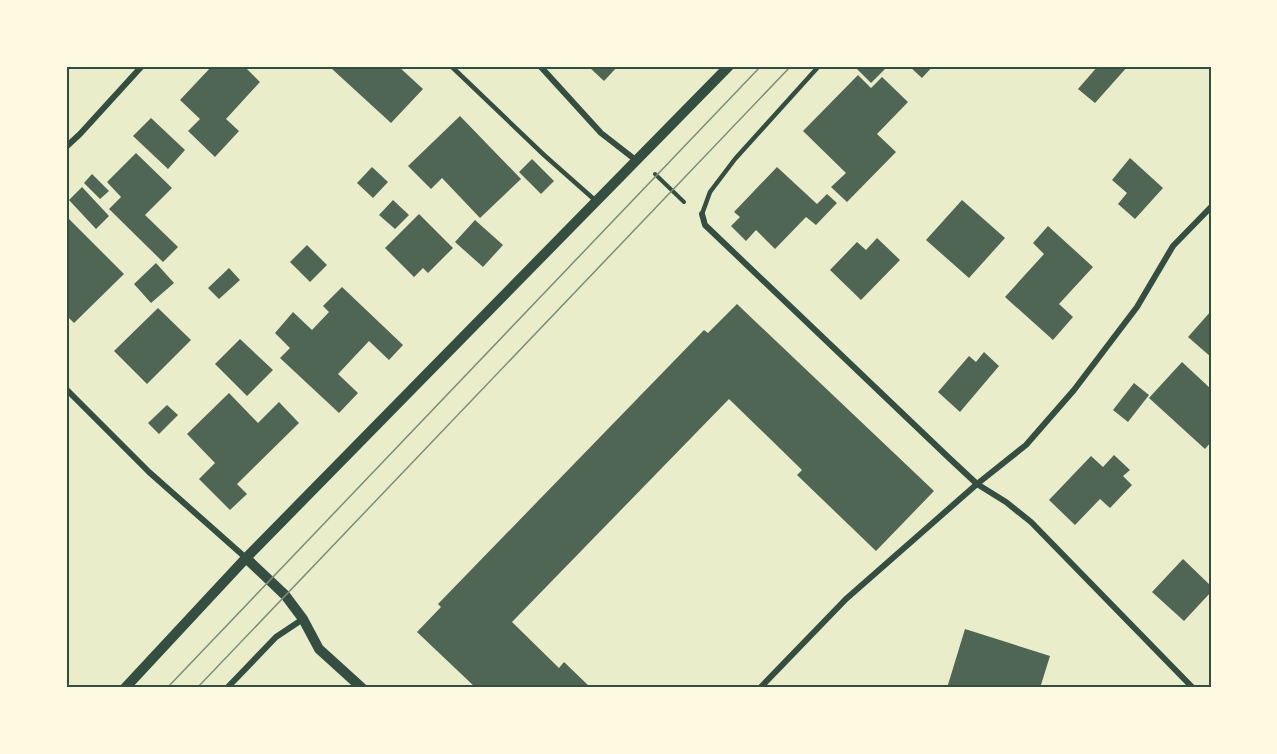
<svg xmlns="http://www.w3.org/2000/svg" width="1277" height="754" font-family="'Nunito Sans',sans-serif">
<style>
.building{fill:#4f6655}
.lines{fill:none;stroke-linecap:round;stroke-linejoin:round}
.path{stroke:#344e41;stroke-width:4}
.service{stroke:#344e41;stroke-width:4.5}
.minor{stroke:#344e41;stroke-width:6}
.tertiary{stroke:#344e41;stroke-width:10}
.tram{stroke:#7c8e77;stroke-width:1.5}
.neatline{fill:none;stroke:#344e41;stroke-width:2}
</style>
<rect width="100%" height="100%" fill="#e9edc9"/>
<path class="building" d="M 212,66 L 244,66 L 260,82 L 226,119 L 239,131 L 215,157 L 188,131 L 200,119 L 180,100 Z
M 333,66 L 398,66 L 423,89 L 391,123 L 331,68 Z
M 588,66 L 618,66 L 604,81 Z
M 854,66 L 888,66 L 871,83 Z
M 909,66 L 933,66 L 922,78 Z
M 1098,66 L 1128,66 L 1095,103 L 1078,89 Z
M 858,75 L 871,88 L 882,77 L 908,102 L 877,134 L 896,152 L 847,202 L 831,187 L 846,173 L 803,131 Z
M 460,116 L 521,179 L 480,218 L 442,178 L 431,189 L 408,166 Z
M 151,118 L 185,150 L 168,169 L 133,136 Z
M 136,153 L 172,188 L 145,215 L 178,247 L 163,262 L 109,209 L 121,197 L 107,182 Z
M 1130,158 L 1163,188 L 1135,219 L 1118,204 L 1127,193 L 1112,180 Z
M 532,159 L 554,181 L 541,194 L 519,172 Z
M 372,167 L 388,182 L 373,198 L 357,183 Z
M 777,167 L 817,204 L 827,194 L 837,203 L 816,225 L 806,217 L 775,249 L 756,230 L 746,241 L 731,226 L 740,217 L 734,212 Z
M 92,174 L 109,191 L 100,199 L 84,183 Z
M 82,187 L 109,216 L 96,229 L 69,200 Z
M 393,200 L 409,215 L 395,229 L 379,215 Z
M 962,200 L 1005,238 L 969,278 L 926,240 Z
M 419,214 L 453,248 L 428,273 L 423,268 L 414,277 L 385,248 Z
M 66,216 L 124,274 L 74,323 L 66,315 Z
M 475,220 L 503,245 L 483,267 L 455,242 Z
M 1048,226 L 1093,267 L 1059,304 L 1073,317 L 1053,340 L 1005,297 L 1044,254 L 1033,243 Z
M 877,238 L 900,260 L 861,300 L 830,270 L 857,242 L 866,250 Z
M 307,245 L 327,265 L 310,282 L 290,262 Z
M 156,263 L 174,283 L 151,303 L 134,284 Z
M 229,268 L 240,280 L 219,299 L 208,288 Z
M 342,287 L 403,345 L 389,360 L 369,341 L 338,374 L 358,393 L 339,413 L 280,358 L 290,348 L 275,333 L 293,312 L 312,330 L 329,312 L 323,306 Z
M 737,304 L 934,491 L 876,551 L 797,475 L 802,470 L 729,399 L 512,622 L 559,668 L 564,662 L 591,688 L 476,688 L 417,632 L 441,607 L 438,604 L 704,330 L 708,333 Z
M 158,308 L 191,340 L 147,384 L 114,351 Z
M 1211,311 L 1211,357 L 1188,337 Z
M 240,339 L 273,370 L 247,396 L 215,364 Z
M 984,352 L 999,366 L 960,412 L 938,392 L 969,356 L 976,362 Z
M 1182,362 L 1211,389 L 1211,414 L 1209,416 L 1211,418 L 1211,442 L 1205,449 L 1149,398 Z
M 1134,383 L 1149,395 L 1128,422 L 1113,410 Z
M 229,393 L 258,423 L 279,402 L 299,423 L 237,484 L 247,494 L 230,510 L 199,479 L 215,463 L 187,434 Z
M 167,405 L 178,415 L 159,434 L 148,423 Z
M 1114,455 L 1130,470 L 1123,476 L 1132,485 L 1110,508 L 1100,499 L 1075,525 L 1049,500 L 1091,456 L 1103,467 Z
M 1183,559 L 1211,586 L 1211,592 L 1184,621 L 1152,592 Z
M 965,629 L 1050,656 L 1040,688 L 947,688 Z"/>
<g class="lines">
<path class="path" d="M 655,174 L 684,202"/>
<path class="service" d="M 451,66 L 544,155 L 596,201
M 702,214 L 710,192 L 735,159 L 819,66"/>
<path class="minor" d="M 540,66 L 601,133 L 637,161
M 66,147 L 80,134 L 142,66
M 702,214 L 705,225 L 947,456 L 977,484 L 1006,502 L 1031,522 L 1193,688
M 66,389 L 149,472 L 246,558
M 227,688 L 276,637 L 303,619
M 760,688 L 846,599 L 977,484 L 1026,445 L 1074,390 L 1137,307 L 1173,246 L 1211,207"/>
<path class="tertiary" d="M 246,558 L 285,595 L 303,619 L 319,649 L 362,688
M 125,688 L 246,558 L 729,66"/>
<path class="tram" d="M 167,688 L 761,66
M 197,688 L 791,66"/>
</g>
<rect width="1277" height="754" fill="none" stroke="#fefae0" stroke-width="135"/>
<rect x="68" y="68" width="1142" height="618" class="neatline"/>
</svg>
